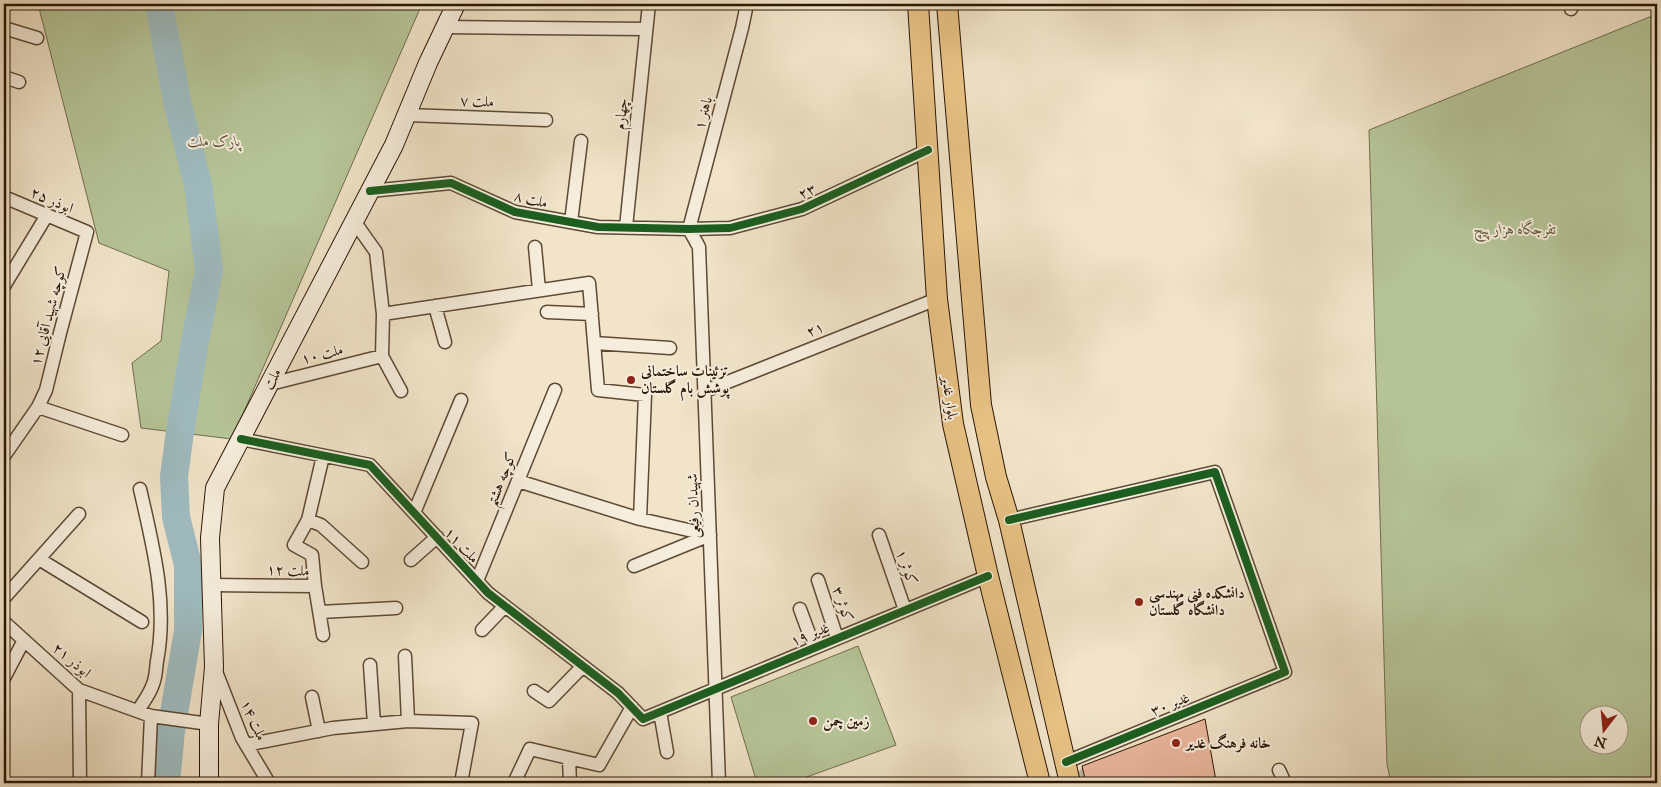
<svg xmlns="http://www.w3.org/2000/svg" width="1661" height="787" font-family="'IM FELL Great Primer',Amiri,serif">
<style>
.green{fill:#b6c599;stroke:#706e4e;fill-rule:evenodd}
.shadow{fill:#0003}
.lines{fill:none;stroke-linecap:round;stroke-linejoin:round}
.river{stroke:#9fbcc1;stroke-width:28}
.building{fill:#e9b59c;stroke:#2a1604}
.street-casing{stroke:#5c4a35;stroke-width:15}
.secondary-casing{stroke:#2a1604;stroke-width:20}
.primary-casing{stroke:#2a1604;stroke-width:22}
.street{stroke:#f6eddc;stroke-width:12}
.secondary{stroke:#f6eddc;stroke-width:18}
.primary{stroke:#e8c284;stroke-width:20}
.cycleway-casing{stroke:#f6eddc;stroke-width:11}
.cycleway{stroke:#1b5e20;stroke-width:8}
.poi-dot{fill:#8f2418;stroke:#f6eddc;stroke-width:2}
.labels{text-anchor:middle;stroke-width:4;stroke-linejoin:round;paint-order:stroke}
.street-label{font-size:15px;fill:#2a1604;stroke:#f6eddc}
.park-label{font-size:15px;font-style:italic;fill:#5b5338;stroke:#f6eddc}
.poi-label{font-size:15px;font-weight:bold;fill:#2a1604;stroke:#f6eddc;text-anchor:start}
</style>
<rect width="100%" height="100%" fill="#f1e4c9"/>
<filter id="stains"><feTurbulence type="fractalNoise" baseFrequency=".004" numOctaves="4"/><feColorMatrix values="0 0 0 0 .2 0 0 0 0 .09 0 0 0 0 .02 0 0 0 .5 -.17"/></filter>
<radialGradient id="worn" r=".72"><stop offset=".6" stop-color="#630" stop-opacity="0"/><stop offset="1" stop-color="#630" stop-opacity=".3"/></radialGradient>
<path class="green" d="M 38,4 L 422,4 L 232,439 L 141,428 L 132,363 L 161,341 L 169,271 L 99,243 Z
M 1657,14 L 1657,783 L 1391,783 L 1387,764 L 1369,130 ZM 1588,714 L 1618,714 L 1618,744 L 1588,744 Z
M 858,646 L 896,745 L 790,783 L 757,783 L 731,697 Z"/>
<path class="shadow" d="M 1083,767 L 1214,781 L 1212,783 L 1077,783 L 1075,775 Z"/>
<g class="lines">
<path class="river" d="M 159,4 L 177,101 L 198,185 L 209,270 L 195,341 L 180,432 L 174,476 L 176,517 L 188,565 L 188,631 L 171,731 L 166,783"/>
</g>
<path class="building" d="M 1205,719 L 1216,781 L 1209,783 L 1086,783 L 1082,766 Z"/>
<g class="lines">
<defs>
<path id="street" d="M 1571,9 L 1572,4
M 445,27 L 646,29
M 4,28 L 37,38
M 4,77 L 19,82
M 407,115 L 546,120
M 370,191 L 451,183 L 515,212 L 598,227 L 689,229 L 730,228 L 802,209 L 928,150
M 4,197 L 87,232 L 60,333 L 46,390 L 38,407 L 4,456
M 354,221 L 376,252 L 383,314 L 382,356 L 401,391
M 571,222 L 581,141
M 626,227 L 649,4
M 689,229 L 699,247 L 719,783
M 689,229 L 742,28 L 747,4
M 535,247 L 539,290
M 4,286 L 47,215
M 435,306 L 445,342
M 547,312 L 592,314
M 383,314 L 589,283 L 598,390 L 645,395 L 640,519
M 594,343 L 670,348
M 270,384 L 382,356
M 705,391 L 937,299
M 38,407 L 122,435
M 241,439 L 370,465 L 488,593 L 618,693 L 643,719 L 988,576
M 518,481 L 640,519 L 710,535
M 414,513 L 461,400
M 308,520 L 321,525 L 362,562
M 1009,520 L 1215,472 L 1285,672 L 1066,762
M 879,535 L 905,610
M 39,559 L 142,622
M 411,560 L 437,537
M 634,566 L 710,535
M 818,580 L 837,638
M 477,581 L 555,390
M 211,585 L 315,586 L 323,635
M 315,586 L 312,555 L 294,545 L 308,520 L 323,456
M 4,598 L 79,514
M 800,609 L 814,647
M 320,612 L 396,608
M 4,622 L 79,690 L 151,716 L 209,724
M 482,630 L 505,606
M 405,656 L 408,721
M 370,665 L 374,724
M 215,669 L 242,738 L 269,783
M 4,678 L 24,640
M 79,690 L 80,783
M 534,691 L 549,701 L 583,666
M 312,697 L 319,731
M 138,711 C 143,702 150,694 153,684 C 156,677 156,668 157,661 C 168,603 153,546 140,489
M 660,712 L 667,752
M 246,745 L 333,728 L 408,721 L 472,723 L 461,783 L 464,783
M 569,758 L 570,783
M 1279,770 L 1285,783
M 148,783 L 151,716
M 514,783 L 530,749 L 599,765 L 632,707"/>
<path id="secondary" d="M 209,783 L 209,724 L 214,667 L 210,538 L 215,488 L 394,145 L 428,63 L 456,4"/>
<path id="primary" d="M 918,4 L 937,299 L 953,424 L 988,576 L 1040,783
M 947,4 L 981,405 L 996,477 L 1009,520 L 1070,783"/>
</defs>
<use href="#street" class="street-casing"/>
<use href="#secondary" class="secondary-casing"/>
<use href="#primary" class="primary-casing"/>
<use href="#street" class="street"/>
<use href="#secondary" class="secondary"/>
<use href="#primary" class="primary"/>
<defs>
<path id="cycleway" d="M 370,191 L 451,183 L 515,212 L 598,227 L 689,229 L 730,228 L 802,209 L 928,150
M 241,439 L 370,465 L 488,593 L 618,693 L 643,719 L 988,576
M 1009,520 L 1215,472 L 1285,672 L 1066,762"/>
</defs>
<use href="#cycleway" class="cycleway-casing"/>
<use href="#cycleway" class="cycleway"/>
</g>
<g class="poi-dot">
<circle cx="631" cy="380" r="5"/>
<circle cx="1139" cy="602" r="5"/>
<circle cx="813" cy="721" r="5"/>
<circle cx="1176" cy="743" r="5"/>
</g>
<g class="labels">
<g class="street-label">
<text transform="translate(477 101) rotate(2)" y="5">۷ ملت</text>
<text transform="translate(703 113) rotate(-75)" y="5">باهنر ۱</text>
<text transform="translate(621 114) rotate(-84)" y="5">چهارم</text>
<text transform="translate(807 191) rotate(-24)" y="5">۲۳</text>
<text transform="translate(531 199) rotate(13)" y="5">۸ ملت</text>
<text transform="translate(52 200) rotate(23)" y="5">ابوذر ۲۵</text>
<text transform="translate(48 316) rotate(-75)" y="5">کوچه شهید آقایی ۱۲</text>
<text transform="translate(815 329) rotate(-22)" y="5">۲۱</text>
<text transform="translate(322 354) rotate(-14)" y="5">ملت ۱۰</text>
<text transform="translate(272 379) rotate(-63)" y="5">ملت</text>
<text transform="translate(950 398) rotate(82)" y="5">بلوار غدیر</text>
<text transform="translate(501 479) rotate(-68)" y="5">کوچه هشتم</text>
<text transform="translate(693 506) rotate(-92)" y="5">شهیدان رفیعی</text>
<text transform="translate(462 545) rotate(47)" y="5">۱۱ ملت</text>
<text transform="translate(907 567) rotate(70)" y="5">۱ کوثر</text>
<text transform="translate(288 570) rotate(2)" y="5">۱۲ ملت</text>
<text transform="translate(843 604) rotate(71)" y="5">۳ کوثر</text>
<text transform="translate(810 634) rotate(-22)" y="5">۱۹ غدیر</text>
<text transform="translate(72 660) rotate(40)" y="5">۲۱ ابوذر</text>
<text transform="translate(1170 704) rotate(-22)" y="5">غدیر ۳۰</text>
<text transform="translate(254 720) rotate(66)" y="5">۱۴ ملت</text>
</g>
<g class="park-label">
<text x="214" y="146">پارک ملت</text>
<text x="1515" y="234">تفرجگاه هزار پیچ</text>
</g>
<g class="poi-label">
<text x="641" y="376">تزئینات ساختمانی<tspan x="641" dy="17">پوشش بام گلستان</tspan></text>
<text x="1149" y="598">دانشکده فنی مهندسی<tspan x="1149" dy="17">دانشگاه گلستان</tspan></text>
<text x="823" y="726">زمین چمن</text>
<text x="1186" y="748">خانه فرهنگ غدیر</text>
</g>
</g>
<rect width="1661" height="787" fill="none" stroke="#f1e4c9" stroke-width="20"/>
<rect x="5" y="5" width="1651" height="777" fill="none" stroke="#2a1604" stroke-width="2.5"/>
<rect x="10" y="10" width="1641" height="767" fill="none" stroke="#2a1604"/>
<g transform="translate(1604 730) rotate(196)"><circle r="24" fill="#f6eddc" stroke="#a49786"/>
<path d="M0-4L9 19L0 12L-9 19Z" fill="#8f2418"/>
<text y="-8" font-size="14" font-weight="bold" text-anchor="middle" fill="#2a1604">N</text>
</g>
<rect width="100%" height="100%" filter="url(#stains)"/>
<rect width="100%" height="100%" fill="url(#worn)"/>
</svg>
